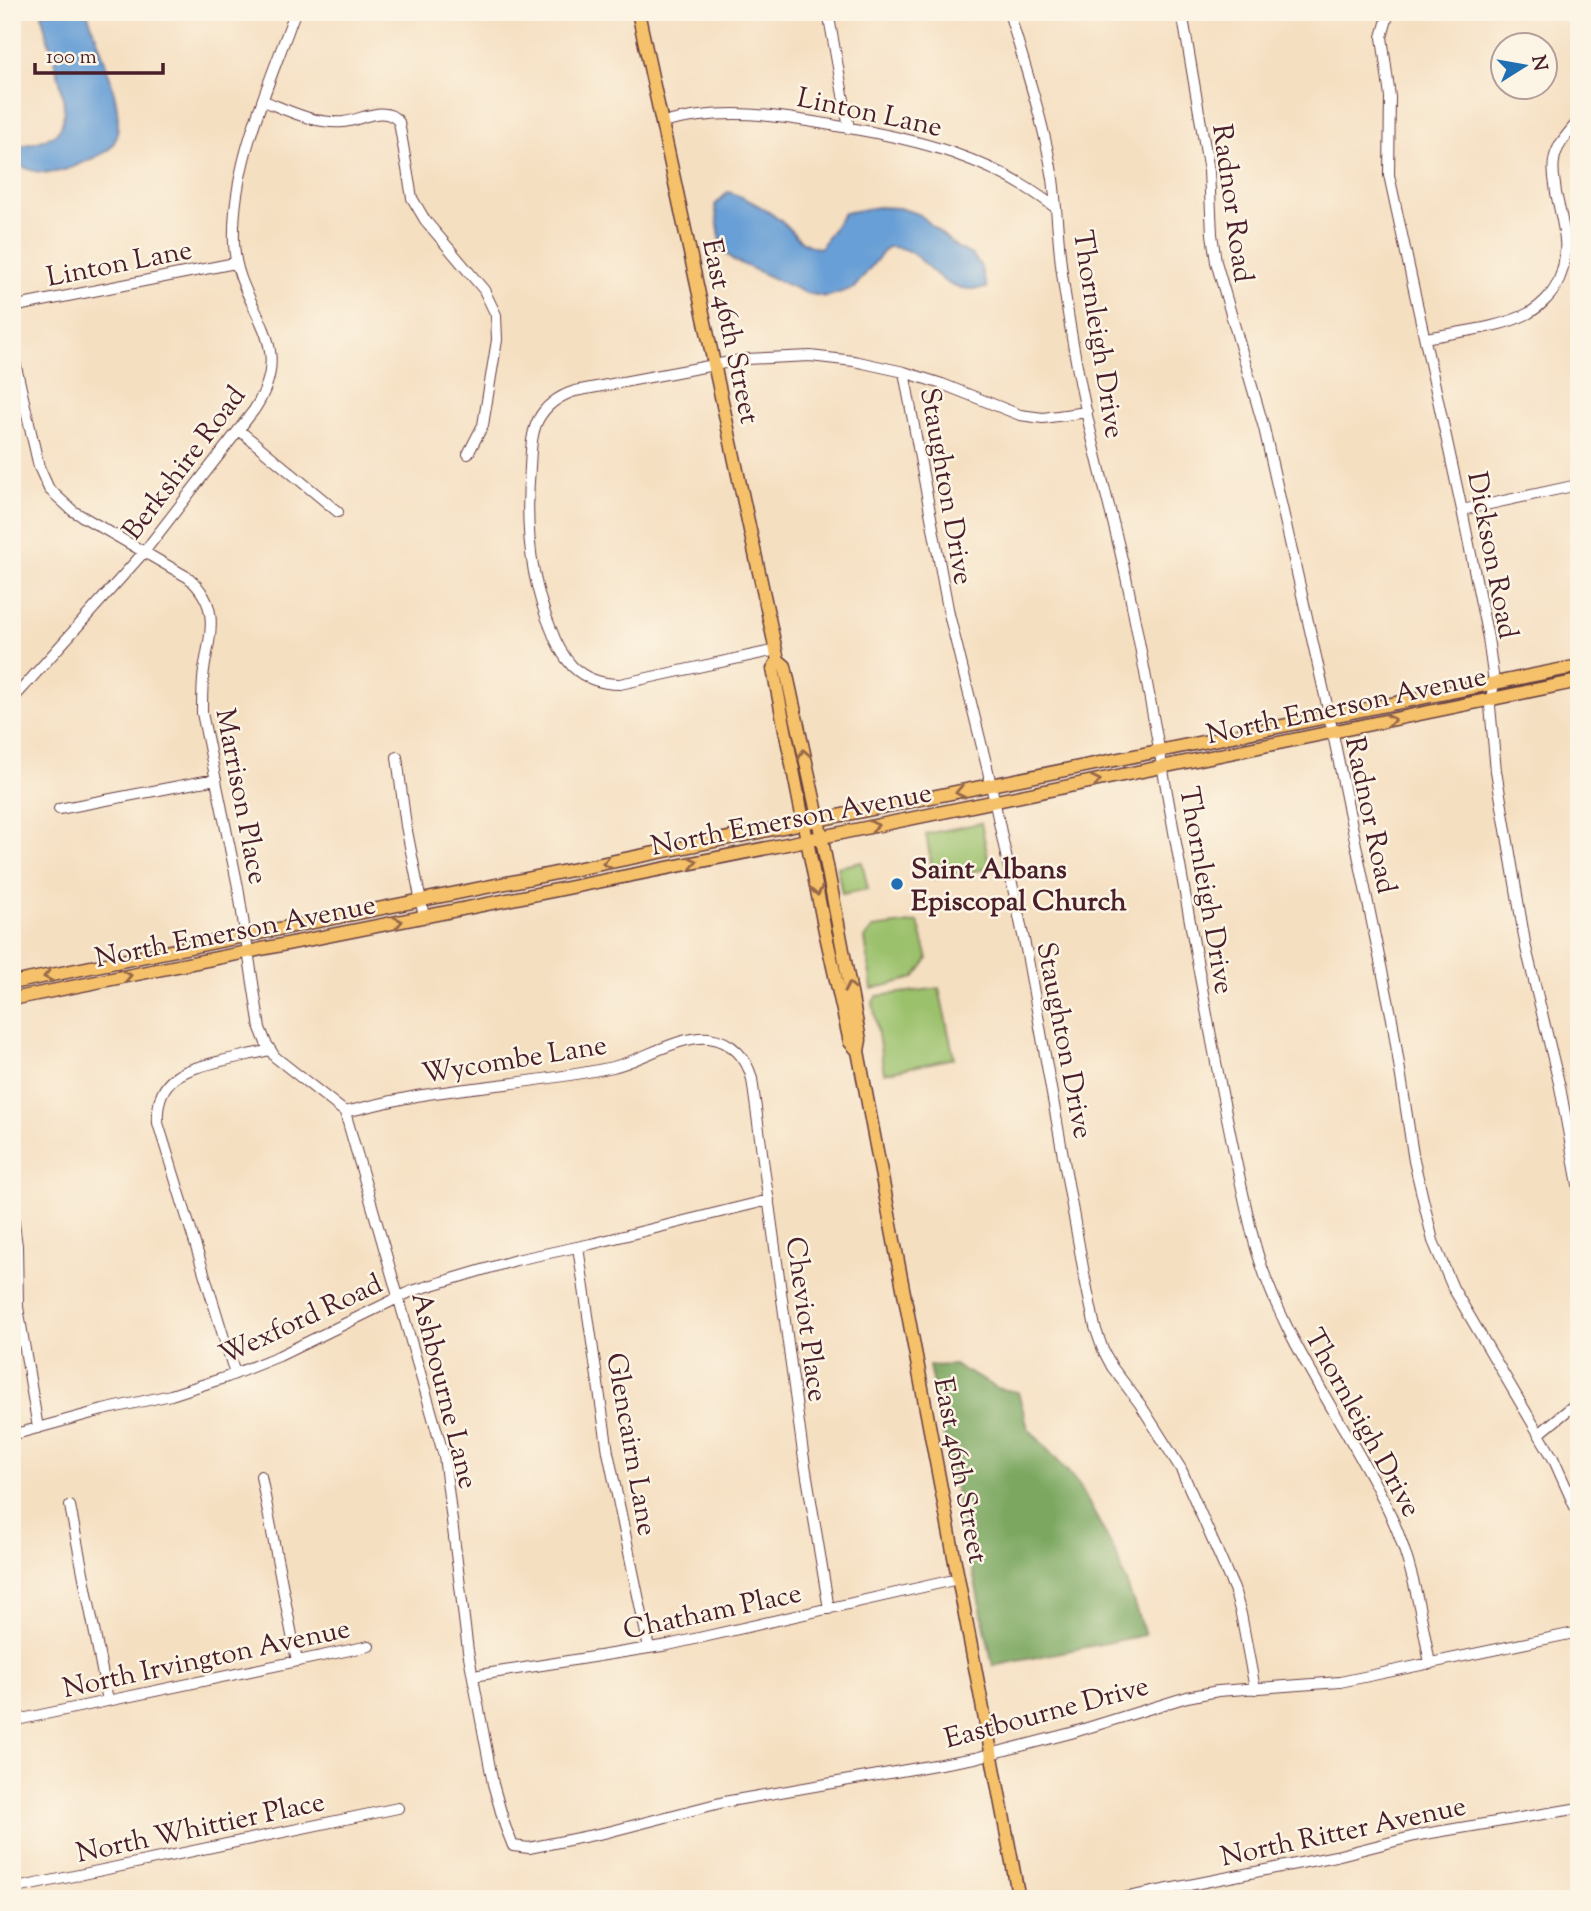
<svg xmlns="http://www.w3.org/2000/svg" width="1591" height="1911" viewBox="0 0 1591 1911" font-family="'Sorts Mill Goudy',serif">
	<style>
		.green { fill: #9bc16c; stroke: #72704c; stroke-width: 2 }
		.forest { fill: #7ca760; stroke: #636346; stroke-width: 2 }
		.water { fill: #689fd6; stroke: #595f80; stroke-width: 2 }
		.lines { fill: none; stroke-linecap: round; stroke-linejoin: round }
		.minor-casing { stroke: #643c42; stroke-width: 12 }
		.major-casing { stroke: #643c42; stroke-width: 15 }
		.minor { stroke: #fff; stroke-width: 10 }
		.major { stroke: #f5c16b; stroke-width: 12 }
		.oneway { stroke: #976848 }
		.poi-dot { fill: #1f6fb2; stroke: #fcf5e5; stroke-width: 2.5 }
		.labels { text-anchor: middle; stroke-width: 5; stroke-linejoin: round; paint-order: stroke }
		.street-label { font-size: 28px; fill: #4a1f2b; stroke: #fcf5e5 }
		.poi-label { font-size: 28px; font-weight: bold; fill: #4a1f2b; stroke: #fcf5e5; text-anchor: start }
	</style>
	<rect width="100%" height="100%" fill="#fcf5e5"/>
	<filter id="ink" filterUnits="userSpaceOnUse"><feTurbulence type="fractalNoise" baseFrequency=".0143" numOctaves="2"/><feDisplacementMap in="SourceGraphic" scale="14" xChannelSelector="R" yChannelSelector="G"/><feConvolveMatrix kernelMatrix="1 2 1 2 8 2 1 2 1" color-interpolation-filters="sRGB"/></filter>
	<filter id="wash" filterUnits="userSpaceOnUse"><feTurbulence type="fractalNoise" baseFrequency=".00686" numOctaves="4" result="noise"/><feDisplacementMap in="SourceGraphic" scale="28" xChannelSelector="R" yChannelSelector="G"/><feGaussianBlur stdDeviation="1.57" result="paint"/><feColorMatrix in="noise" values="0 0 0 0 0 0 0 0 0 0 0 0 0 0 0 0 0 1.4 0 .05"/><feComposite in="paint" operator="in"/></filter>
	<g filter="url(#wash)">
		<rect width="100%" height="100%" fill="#f5dfc1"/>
		<path class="green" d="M 981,823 L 990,868 L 934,879 L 926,834 Z
			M 862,862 L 868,889 L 842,894 L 837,867 Z
			M 918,922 L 928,959 L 914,978 L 872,989 L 865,938 L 873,928 Z
			M 939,988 L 954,1058 L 884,1073 L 873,1002 L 877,996 Z"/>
		<path class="forest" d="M 954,1365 L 997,1388 L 1018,1392 L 1028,1428 L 1078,1483 L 1116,1554 L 1145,1635 L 993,1666 L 929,1366 Z"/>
		<path class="water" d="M 42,12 L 87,12 C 97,42 133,121 111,147 C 103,156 83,162 73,167 C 53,175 34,175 16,163 L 20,146 C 31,144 47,141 56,133 C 80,112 43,40 42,12 Z
			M 728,192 C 748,198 764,208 781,221 C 796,234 799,245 820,248 L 844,213 L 878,207 L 899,208 L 918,214 L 958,248 L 972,255 L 980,265 L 987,288 C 976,289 964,290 953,286 C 927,275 920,245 887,247 L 854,288 L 826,297 L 806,293 L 733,260 L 722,249 L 715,205 Z"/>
	</g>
	<g filter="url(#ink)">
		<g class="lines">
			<g class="minor-casing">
				<path id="minor" d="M 828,12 L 849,128
					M 1009,12 C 1025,67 1044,122 1053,179 C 1057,210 1058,242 1062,273 C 1068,316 1075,359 1084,401 C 1098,471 1120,540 1133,611 C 1174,816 1204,1025 1251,1229 C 1274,1329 1338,1410 1383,1499 C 1410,1551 1420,1607 1430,1664
					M 1182,12 L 1209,171 L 1212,234 L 1216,262 L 1264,428 L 1327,705 L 1392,1019 L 1414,1161 L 1433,1241 L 1453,1288 L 1553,1458 L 1579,1516
					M 1389,12 L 1382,37 L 1390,97 L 1389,175 L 1462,510 L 1488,638 L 1494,682 L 1490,706 L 1496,771 L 1526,948 L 1560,1087 L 1579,1190
					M 264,101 C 289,111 315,124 343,122 C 362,120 385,104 399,122 L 412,198 L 425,220 L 484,290 L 496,315 L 497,340 L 483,425 L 468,454
					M 662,123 C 724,107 775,115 837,126 C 918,139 990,157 1056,208
					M 12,307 L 235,263
					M 1425,338 C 1457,332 1501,328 1529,313 C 1541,306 1553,294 1558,282 C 1572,249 1563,226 1556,193 C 1555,182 1552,172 1554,161 C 1556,145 1569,133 1579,120
					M 12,349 L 39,467 L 49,489 L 73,511 L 189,578 C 221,607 210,633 204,670 C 202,684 202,698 202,713 L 238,887 L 260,1028 L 266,1043 L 275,1057 L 345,1112 L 444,1456 L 468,1651 L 493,1784 L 505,1826 L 513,1846 L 529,1848 L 608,1832 L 724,1802 L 975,1758 L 1071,1733 L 1187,1697 L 1218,1691 L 1340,1682 L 1579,1632
					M 904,372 L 949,614 L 988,771 L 1027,954 L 1085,1279 L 1095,1327 L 1103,1350 L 1112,1367 L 1140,1404 L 1181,1469 L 1234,1589 L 1241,1614 L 1255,1689
					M 239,430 L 338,512
					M 1462,510 L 1573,486 L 1579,479
					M 776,650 L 620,684 C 603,684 585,679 572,666 C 562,655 556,643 551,629 C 529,577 525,523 530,467 C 531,451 531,434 538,420 C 546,405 559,396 575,391 L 746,359 L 810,356 L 854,361 L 904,372 L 942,384 L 1020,415 L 1043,418 L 1087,412
					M 12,700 L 144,552 L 254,410 C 300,340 237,310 234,244 C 231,164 269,86 295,12
					M 397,757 L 406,826 L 424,917
					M 59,809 L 216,779
					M 345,1112 C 371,1106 397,1099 423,1095 C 486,1085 550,1081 613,1067 C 642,1060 680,1035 709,1038 C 732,1041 747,1058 752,1079 L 803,1453 L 829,1609
					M 12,1208 L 17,1246 L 18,1307 L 38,1428
					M 578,1247 L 608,1452 L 649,1648
					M 235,1374 L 158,1123 C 155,1077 184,1070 221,1061 C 237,1057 254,1054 270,1050
					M 1539,1434 L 1579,1401
					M 12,1435 L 103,1410 L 171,1395 L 227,1377 L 279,1356 L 412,1291 L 516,1260 L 591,1244 L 769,1200
					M 261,1476 L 297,1661
					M 70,1506 L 108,1701
					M 473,1676 L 668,1645 L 958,1579
					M 12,1721 L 369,1646
					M 12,1889 L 398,1808
					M 1118,1899 L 1336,1856 L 1419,1835 L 1579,1808"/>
			</g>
			<g class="major-casing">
				<path id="major" d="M 638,12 L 778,660 L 785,666 L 816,808 L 860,1040 L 858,1051 L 1019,1899
					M 778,660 L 773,669 L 825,931 L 850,1042 L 858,1051
					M 12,983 L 1579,666
					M 12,999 L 807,840 L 1579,681"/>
			</g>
			<use href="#minor" class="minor"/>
			<use href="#major" class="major"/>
		</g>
		<defs><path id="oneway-chevron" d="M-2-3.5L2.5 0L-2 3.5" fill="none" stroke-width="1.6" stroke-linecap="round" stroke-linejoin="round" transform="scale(1.75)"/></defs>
		<g class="oneway">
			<use href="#oneway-chevron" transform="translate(1391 720) rotate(-11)"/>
			<use href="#oneway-chevron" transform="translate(804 754) rotate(-102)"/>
			<use href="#oneway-chevron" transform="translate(1096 781) rotate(-12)"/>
			<use href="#oneway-chevron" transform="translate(960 792) rotate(168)"/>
			<use href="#oneway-chevron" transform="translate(874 826) rotate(-12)"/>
			<use href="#oneway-chevron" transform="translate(693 862) rotate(-11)"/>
			<use href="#oneway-chevron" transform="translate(607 863) rotate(169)"/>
			<use href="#oneway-chevron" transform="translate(817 891) rotate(79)"/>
			<use href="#oneway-chevron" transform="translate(398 922) rotate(-11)"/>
			<use href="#oneway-chevron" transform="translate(48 976) rotate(169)"/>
			<use href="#oneway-chevron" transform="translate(127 976) rotate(-11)"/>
			<use href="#oneway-chevron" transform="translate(850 987) rotate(-101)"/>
		</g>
	</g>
	<circle class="poi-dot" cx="897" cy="884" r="7"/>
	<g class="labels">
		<g class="street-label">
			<text transform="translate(870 111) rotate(12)" y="10">Linton Lane</text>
			<text transform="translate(1234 203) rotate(82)" y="10">Radnor Road</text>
			<text transform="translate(119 262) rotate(-11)" y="10">Linton Lane</text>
			<text transform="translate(732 331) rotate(78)" y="10">East 46th Street</text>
			<text transform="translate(1100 334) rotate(81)" y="10">Thornleigh Drive</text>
			<text transform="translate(183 462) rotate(-53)" y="10">Berkshire Road</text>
			<text transform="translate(948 486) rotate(80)" y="10">Staughton Drive</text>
			<text transform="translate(1494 555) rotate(79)" y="10">Dickson Road</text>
			<text transform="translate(1346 704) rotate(-12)" y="10">North Emerson Avenue</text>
			<text transform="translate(243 796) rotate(79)" y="10">Marrison Place</text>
			<text transform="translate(1372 815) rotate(78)" y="10">Radnor Road</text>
			<text transform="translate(791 818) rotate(-11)" y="10">North Emerson Avenue</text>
			<text transform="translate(1208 890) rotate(80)" y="10">Thornleigh Drive</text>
			<text transform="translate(235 930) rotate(-11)" y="10">North Emerson Avenue</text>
			<text transform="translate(1066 1040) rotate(79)" y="10">Staughton Drive</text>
			<text transform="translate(514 1058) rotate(-9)" y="10">Wycombe Lane</text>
			<text transform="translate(300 1318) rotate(-25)" y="10">Wexford Road</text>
			<text transform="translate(808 1319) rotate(82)" y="10">Cheviot Place</text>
			<text transform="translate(446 1390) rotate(76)" y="10">Ashbourne Lane</text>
			<text transform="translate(1364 1422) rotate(61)" y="10">Thornleigh Drive</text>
			<text transform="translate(633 1444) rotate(80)" y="10">Glencairn Lane</text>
			<text transform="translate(962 1470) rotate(79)" y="10">East 46th Street</text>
			<text transform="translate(712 1610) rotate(-12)" y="10">Chatham Place</text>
			<text transform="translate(206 1657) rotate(-12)" y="10">North Irvington Avenue</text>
			<text transform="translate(1046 1711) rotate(-15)" y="10">Eastbourne Drive</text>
			<text transform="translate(200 1826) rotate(-12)" y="10">North Whittier Place</text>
			<text transform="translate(1343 1830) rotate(-12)" y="10">North Ritter Avenue</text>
		</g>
		<g class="poi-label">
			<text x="911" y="878">Saint Albans<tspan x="911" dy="32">Episcopal Church</tspan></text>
		</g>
	</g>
	<rect width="1591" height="1911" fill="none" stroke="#fcf5e5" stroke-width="42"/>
	<g transform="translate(1524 66) rotate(79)"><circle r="33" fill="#fcf5e5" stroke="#b59f9b" stroke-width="2"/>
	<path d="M0-5L12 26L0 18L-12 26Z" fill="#1f6fb2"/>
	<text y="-10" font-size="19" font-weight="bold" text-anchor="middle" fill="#4a1f2b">N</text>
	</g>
	<path d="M35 63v10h128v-10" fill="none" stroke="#4a1f2b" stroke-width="3.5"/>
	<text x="46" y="63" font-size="21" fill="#4a1f2b" stroke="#fcf5e5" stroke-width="5" paint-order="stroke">100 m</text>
</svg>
